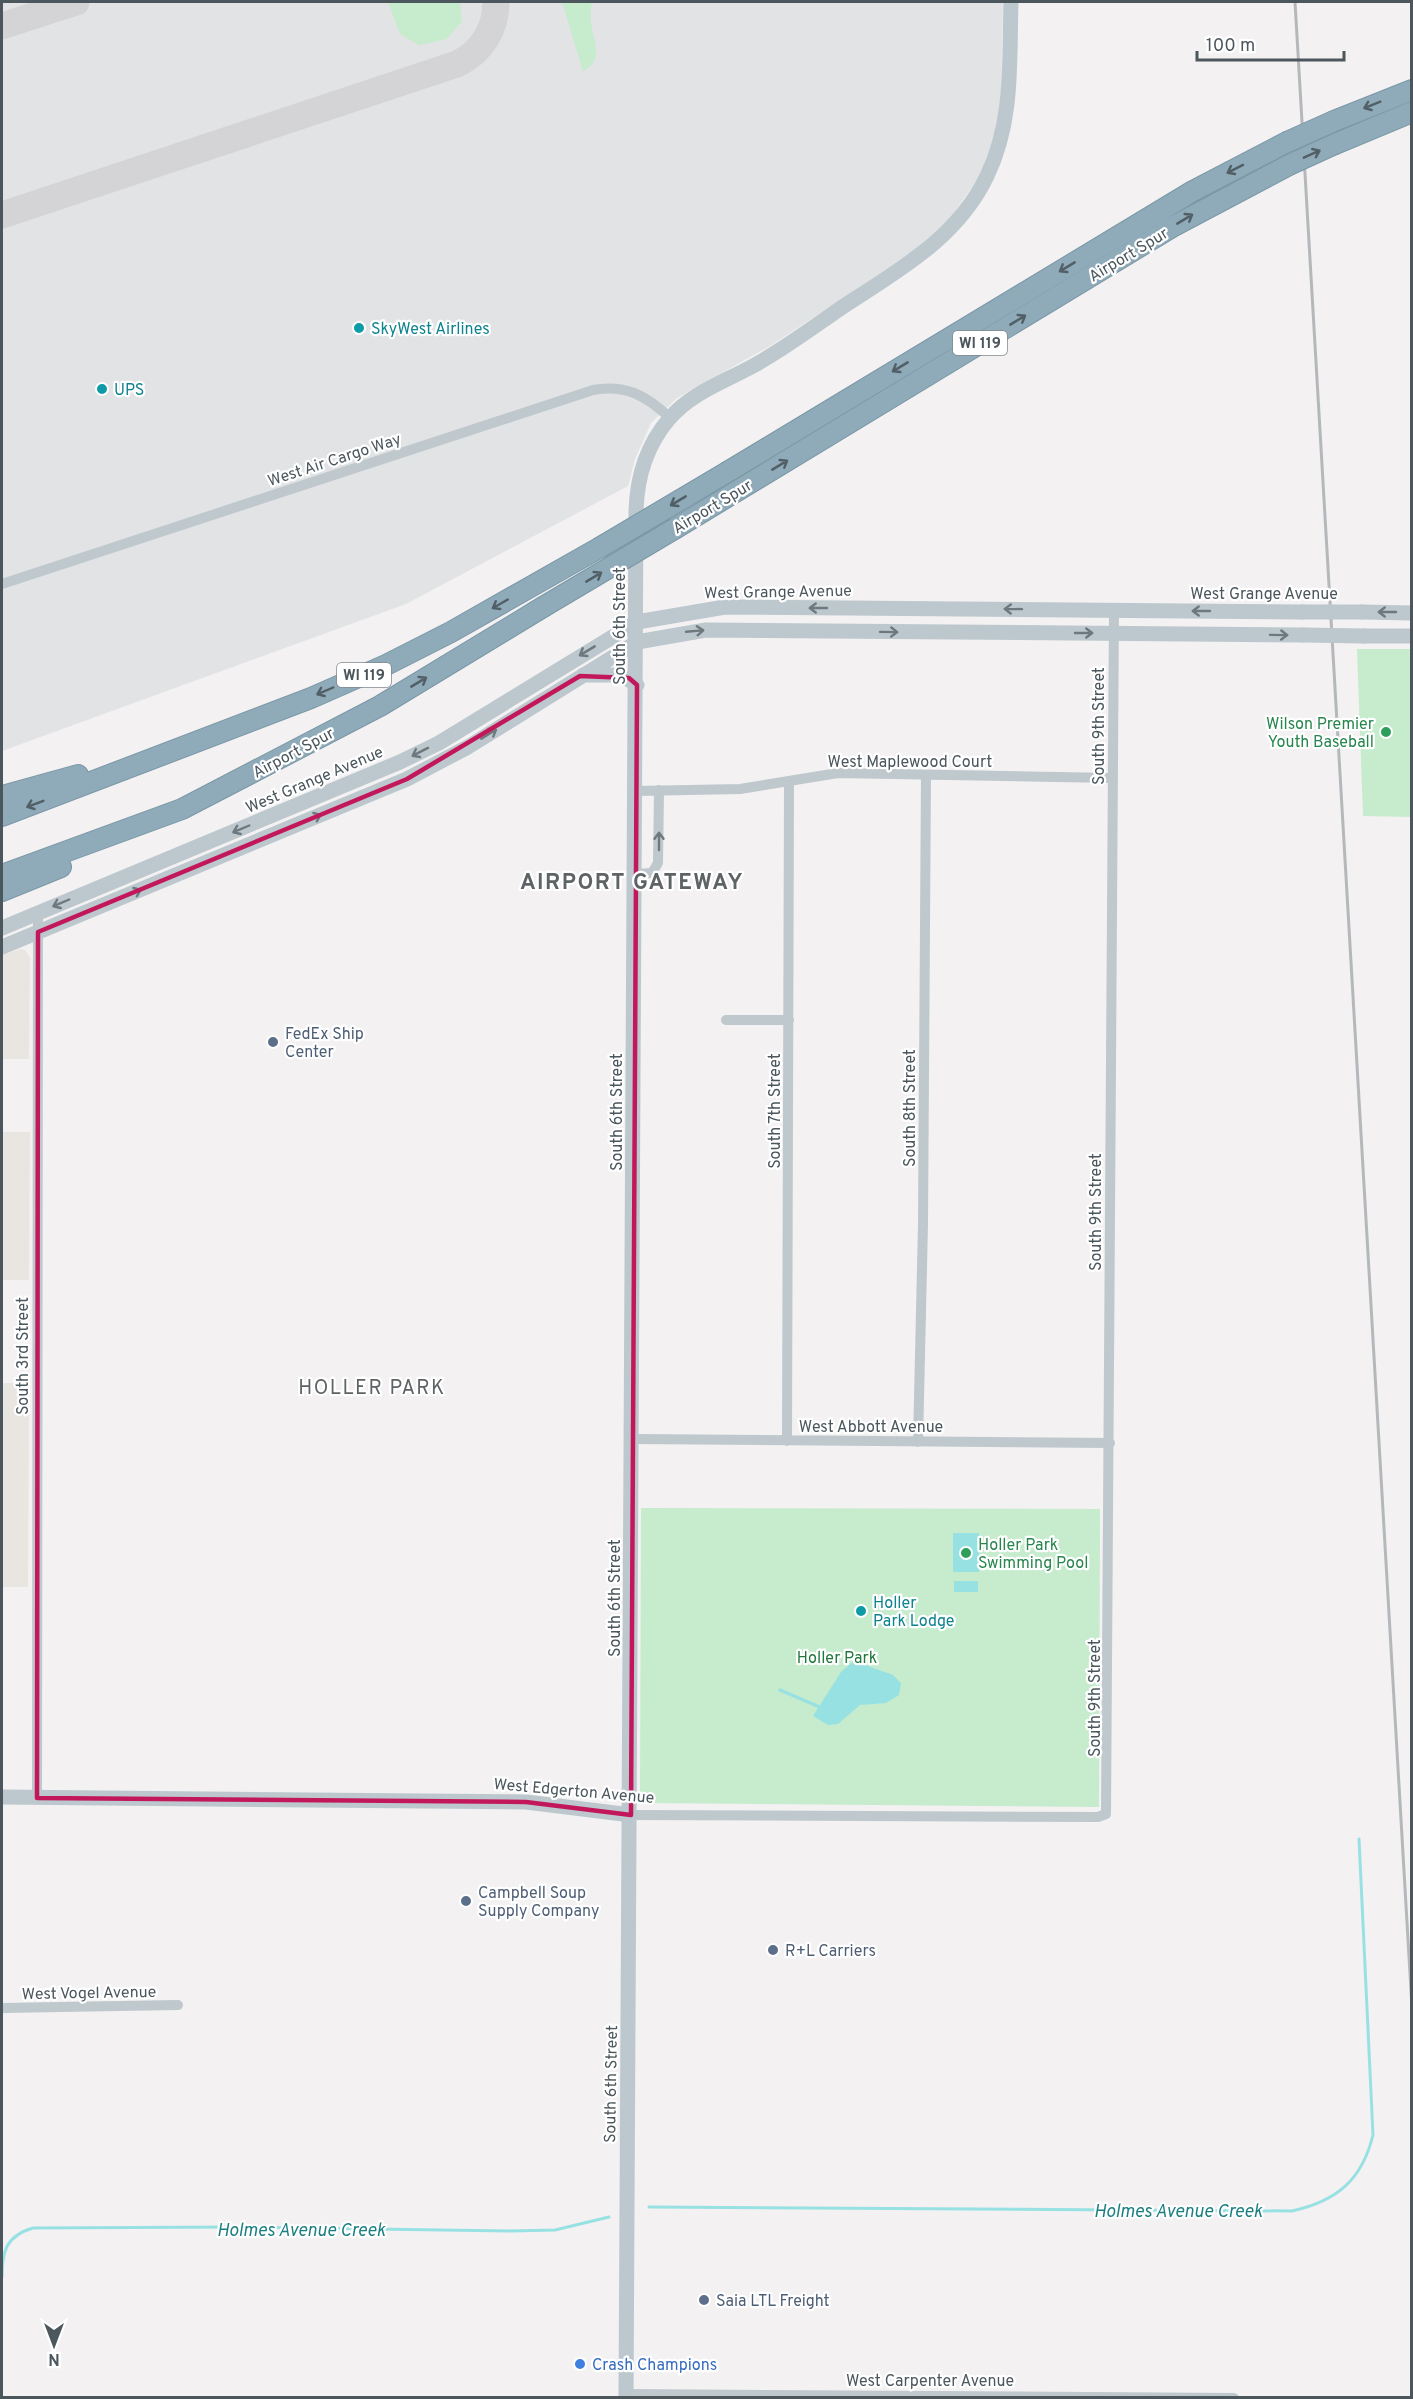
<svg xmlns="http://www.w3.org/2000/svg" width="1413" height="2399" viewBox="0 0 1413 2399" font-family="Overpass,sans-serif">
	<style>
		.commercial { fill: #e9e5e0 }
		.airport { fill: #e1e3e5 }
		.green { fill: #c6ebcd }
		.water { fill: #98e1e3 }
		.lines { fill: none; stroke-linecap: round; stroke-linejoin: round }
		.stream { stroke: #98e1e3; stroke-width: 3 }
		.taxiway { stroke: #d4d4d6; stroke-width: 27 }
		.highway-casing { stroke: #7a97a6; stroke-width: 22 }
		.street { stroke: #bfc8cc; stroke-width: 10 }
		.secondary { stroke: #bcc8cd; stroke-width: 15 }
		.highway { stroke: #8fabba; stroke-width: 20 }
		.rail { stroke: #b4b8bb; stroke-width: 3 }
		.highway-bridge-casing { stroke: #7a97a6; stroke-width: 22; stroke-linecap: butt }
		.secondary-bridge { stroke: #bcc8cd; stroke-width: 15 }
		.highway-bridge { stroke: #8fabba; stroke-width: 20 }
		.oneway { stroke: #525f66 }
		.oneway2 { stroke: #6d797f }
		.oneway3 { stroke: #6e797e }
		.marked { fill: none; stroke: #c2185b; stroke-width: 4.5; stroke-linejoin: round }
		.culture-dot { fill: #0f9aa8; stroke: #fff; stroke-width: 2 }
		.leisure-dot { fill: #2e9e5b; stroke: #fff; stroke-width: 2 }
		.service-dot { fill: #5c6f8a; stroke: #fff; stroke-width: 2 }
		.shop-dot { fill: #3f7fe0; stroke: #fff; stroke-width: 2 }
		.labels { text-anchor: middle; stroke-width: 4.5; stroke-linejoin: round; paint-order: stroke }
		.shield { fill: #fff; stroke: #81898e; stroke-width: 1.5 }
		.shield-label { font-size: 15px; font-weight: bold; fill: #4b575d }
		.street-label { font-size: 16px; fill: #4b575d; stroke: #fff }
		.culture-label { font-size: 16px; fill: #0d838f; stroke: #fff; text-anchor: start }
		.leisure-label { font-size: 16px; fill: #27864d; stroke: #fff; text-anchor: end }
		.service-label { font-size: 16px; fill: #4e5e75; stroke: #fff; text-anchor: start }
		.park-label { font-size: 16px; fill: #23773e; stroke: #fff }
		.shop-label { font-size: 16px; fill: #366cbe; stroke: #fff; text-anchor: start }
		.water-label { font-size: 18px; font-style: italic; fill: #1b7f82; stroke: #fff }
		.quarter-label { font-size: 20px; letter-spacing: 1.5px; fill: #5e6365; stroke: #fff }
		.district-label { font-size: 22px; font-weight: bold; letter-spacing: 1.5px; fill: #5e6365; stroke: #fff }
	</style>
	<rect width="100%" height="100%" fill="#f3f1f2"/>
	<path class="commercial" d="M 20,949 L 25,950 L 30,958 L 29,1059 L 2,1059 L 2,955 Z
		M 2,1132 L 30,1132 L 29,1280 L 2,1280 Z
		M 2,1383 L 29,1383 L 28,1587 L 2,1587 Z"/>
	<path class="airport" d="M 2,2 L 1003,2 L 1001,100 L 993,140 L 979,177 L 949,220 L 909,255 L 770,346 L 677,398 L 651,423 L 635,459 L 628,486 L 406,604 L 2,751 Z"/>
	<path class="green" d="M 388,2 L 460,2 L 462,21 L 447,39 L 419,45 L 400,34 Z
		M 540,2 L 592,2 C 591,8 590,15 591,22 C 593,40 605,61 583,71 L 562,2 Z
		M 1357,649 L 1411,649 L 1411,817 L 1363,816 Z
		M 641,1508 L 1100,1509 L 1099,1807 L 640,1803 Z"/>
	<path class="water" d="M 953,1533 L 979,1533 L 979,1572 L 953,1572 Z
		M 954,1581 L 978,1581 L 978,1592 L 954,1592 Z
		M 854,1661 L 893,1675 L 901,1683 L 899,1695 L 886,1703 L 860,1705 L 838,1724 L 828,1725 L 813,1716 L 841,1672 Z"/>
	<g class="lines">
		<path class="stream" d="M 780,1690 L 822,1708
			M 649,2207 L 1292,2211 C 1337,2201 1362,2180 1373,2135 L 1359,1839
			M 2,2277 C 2,2251 6,2236 33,2228 L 235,2227 L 511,2231 L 555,2230 L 609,2217"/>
		<path class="taxiway" d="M 2,26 L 76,2
			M 2,215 L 457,64 C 482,52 496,29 496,2"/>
		<g class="highway-casing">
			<path id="highway" d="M 1334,121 L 1412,90
				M 1335,144 L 1412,112
				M 729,471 L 1193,191 L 1287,142
				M 676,528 L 1172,227 L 1289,165
				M 2,796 L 78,775
				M 2,816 L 311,698 L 386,665 L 451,632 L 599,548
				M 2,875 L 182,809 L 380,706 L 543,607
				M 2,891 L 61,867"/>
		</g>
		<path class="street" d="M 2,584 L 593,390 C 626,384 647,396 670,418
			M 636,791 L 740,789 L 838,773 L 1113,778
			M 636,874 L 652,873 L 658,863 L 659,790
			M 726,1020 L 789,1020
			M 633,1439 L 1110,1443
			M 787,1441 L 789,781
			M 918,1442 L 923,1224 L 926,775
			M 37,1798 L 38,913
			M 631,1815 L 1098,1817 L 1106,1814 L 1114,610
			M 2,2008 L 178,2005
			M 626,2394 L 1234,2398"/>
		<path class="secondary" d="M 1362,612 L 1412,613
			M 1364,636 L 1412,636
			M 583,675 L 621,675 L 637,685
			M 2,928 L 400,762 L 439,743 L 637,622 L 725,607 L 1302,612
			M 2,947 L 407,779 L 468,747 L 637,642 L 706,630 L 1303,635
			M 2,1797 L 526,1802 L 631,1815
			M 626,2398 L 636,511 C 637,476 646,446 669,419 C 691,393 724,382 753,366 C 784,349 812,328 841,308 C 897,271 957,239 987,176 C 1014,120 1009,61 1011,2"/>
		<use href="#highway" class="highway"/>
		<path class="rail" d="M 1295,2 L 1412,2008"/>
		<g class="highway-bridge-casing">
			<path id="highway-bridge" d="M 1287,142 L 1334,121
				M 1289,165 L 1335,144
				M 599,548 L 729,471
				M 543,607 L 676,528"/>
		</g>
		<path class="secondary-bridge" d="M 1302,612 L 1362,612
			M 1303,635 L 1364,636"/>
		<use href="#highway-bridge" class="highway-bridge"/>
	</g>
	<defs><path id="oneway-shaft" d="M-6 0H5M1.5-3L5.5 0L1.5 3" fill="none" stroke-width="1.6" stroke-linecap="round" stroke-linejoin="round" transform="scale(1.5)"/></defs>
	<g class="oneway">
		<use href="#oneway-shaft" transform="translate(1372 105) rotate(158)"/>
		<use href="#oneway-shaft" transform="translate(1312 154) rotate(-24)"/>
		<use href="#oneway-shaft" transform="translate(1235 169) rotate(153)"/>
		<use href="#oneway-shaft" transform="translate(1185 219) rotate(-31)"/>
		<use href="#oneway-shaft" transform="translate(1067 267) rotate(149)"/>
		<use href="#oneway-shaft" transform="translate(1018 320) rotate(-31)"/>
		<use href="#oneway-shaft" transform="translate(900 367) rotate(149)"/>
		<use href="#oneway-shaft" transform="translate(780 465) rotate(-31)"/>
		<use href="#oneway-shaft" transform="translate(678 501) rotate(149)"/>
		<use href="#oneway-shaft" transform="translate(594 577) rotate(-31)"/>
		<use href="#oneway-shaft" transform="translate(500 604) rotate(150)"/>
		<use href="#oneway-shaft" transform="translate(419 682) rotate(-31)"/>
		<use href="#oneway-shaft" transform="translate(325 691) rotate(157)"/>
		<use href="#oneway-shaft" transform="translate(35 804) rotate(159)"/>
	</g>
	<g class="oneway2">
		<use href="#oneway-shaft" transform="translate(818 608) rotate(-180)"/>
		<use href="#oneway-shaft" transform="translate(1013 609) rotate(-179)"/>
		<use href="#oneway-shaft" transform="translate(1201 611) rotate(-180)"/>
		<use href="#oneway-shaft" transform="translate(1387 612) rotate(-180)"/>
		<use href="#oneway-shaft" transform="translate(695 631) rotate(-5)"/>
		<use href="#oneway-shaft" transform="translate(889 632) rotate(1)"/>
		<use href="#oneway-shaft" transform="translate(1084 633)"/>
		<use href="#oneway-shaft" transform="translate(1279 635) rotate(1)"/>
		<use href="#oneway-shaft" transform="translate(587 651) rotate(149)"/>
		<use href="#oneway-shaft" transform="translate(489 734) rotate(-32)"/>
		<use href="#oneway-shaft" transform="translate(420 752) rotate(153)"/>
		<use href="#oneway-shaft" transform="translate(313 818) rotate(-22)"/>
		<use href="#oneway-shaft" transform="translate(241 829) rotate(157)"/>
		<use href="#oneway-shaft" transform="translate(133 893) rotate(-23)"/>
		<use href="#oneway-shaft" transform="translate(61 903) rotate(157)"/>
	</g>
	<use class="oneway3" href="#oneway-shaft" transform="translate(659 841) rotate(-90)"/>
	<path class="marked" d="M 580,676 L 629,678 L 637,685 L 631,1815 L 526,1802 L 37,1798 L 38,932 L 407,779 Z"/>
	<g class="culture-dot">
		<circle cx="359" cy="328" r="6"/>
		<circle cx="102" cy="389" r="6"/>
		<circle cx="861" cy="1611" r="6"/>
	</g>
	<g class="leisure-dot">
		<circle cx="1386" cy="732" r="6"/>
		<circle cx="966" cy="1553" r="6"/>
	</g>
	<g class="service-dot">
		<circle cx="273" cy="1042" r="6"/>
		<circle cx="466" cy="1901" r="6"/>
		<circle cx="773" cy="1950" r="6"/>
		<circle cx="704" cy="2300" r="6"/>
	</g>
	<circle class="shop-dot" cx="580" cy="2364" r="6"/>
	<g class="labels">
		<g class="shield">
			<rect x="953" y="331" width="54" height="24" rx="4.5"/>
			<rect x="337" y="663" width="54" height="24" rx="4.5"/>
		</g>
		<g class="shield-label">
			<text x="980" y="348">WI 119</text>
			<text x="364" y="680">WI 119</text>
		</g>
		<g class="street-label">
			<text transform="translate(1128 254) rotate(-31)" y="6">Airport Spur</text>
			<text transform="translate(334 459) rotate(-18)" y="6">West Air Cargo Way</text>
			<text transform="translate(712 506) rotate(-31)" y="6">Airport Spur</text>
			<text transform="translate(778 591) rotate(-1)" y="6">West Grange Avenue</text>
			<text x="1264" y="599">West Grange Avenue</text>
			<text transform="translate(619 626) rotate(-90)" y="6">South 6th Street</text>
			<text transform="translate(1098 726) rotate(-90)" y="6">South 9th Street</text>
			<text transform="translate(293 752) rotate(-28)" y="6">Airport Spur</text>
			<text x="910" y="767">West Maplewood Court</text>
			<text transform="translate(314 779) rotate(-23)" y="6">West Grange Avenue</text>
			<text transform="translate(909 1108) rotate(-90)" y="6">South 8th Street</text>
			<text transform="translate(774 1111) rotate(-90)" y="6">South 7th Street</text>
			<text transform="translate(616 1112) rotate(-90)" y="6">South 6th Street</text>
			<text transform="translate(1095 1212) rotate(-90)" y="6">South 9th Street</text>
			<text transform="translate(22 1356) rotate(-90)" y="6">South 3rd Street</text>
			<text x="871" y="1432">West Abbott Avenue</text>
			<text transform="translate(614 1598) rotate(-90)" y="6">South 6th Street</text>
			<text transform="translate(1094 1698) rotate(-90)" y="6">South 9th Street</text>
			<text transform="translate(574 1790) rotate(5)" y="6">West Edgerton Avenue</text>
			<text transform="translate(89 1992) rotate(-1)" y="6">West Vogel Avenue</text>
			<text transform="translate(610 2084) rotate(-89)" y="6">South 6th Street</text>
			<text x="930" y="2386">West Carpenter Avenue</text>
		</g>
		<g class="culture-label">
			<text x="371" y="334">SkyWest Airlines</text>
			<text x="114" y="395">UPS</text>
			<text x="873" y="1608">Holler<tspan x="873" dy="18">Park Lodge</tspan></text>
		</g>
		<g class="leisure-label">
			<text x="1374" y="729">Wilson Premier<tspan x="1374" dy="18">Youth Baseball</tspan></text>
			<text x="978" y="1550" text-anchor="start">Holler Park<tspan x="978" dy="18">Swimming Pool</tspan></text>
		</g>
		<g class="service-label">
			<text x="285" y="1039">FedEx Ship<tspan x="285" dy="18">Center</tspan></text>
			<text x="478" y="1898">Campbell Soup<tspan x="478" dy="18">Supply Company</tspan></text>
			<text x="785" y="1956">R+L Carriers</text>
			<text x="716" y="2306">Saia LTL Freight</text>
		</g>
		<g class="park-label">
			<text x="837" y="1663">Holler Park</text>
		</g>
		<g class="shop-label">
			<text x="592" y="2370">Crash Champions</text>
		</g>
		<g class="water-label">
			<text x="1178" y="2217">Holmes Avenue Creek</text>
			<text x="301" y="2236">Holmes Avenue Creek</text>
		</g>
		<g class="quarter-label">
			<text x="372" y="1394">HOLLER PARK</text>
		</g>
		<g class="district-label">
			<text x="632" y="889">AIRPORT GATEWAY</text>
		</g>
	</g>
	<rect width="1413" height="2399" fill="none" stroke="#4b575d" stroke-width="6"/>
	<g transform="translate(54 2345) rotate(180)" stroke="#ffffff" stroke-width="4.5" paint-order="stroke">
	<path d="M0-4.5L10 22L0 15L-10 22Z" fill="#4b575d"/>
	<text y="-9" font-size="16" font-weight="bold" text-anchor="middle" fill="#4b575d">N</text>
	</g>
	<path d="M1197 51v9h147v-9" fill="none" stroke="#4b575d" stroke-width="3"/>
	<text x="1206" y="51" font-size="18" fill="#4b575d" stroke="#ffffff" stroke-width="4.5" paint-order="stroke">100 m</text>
</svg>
